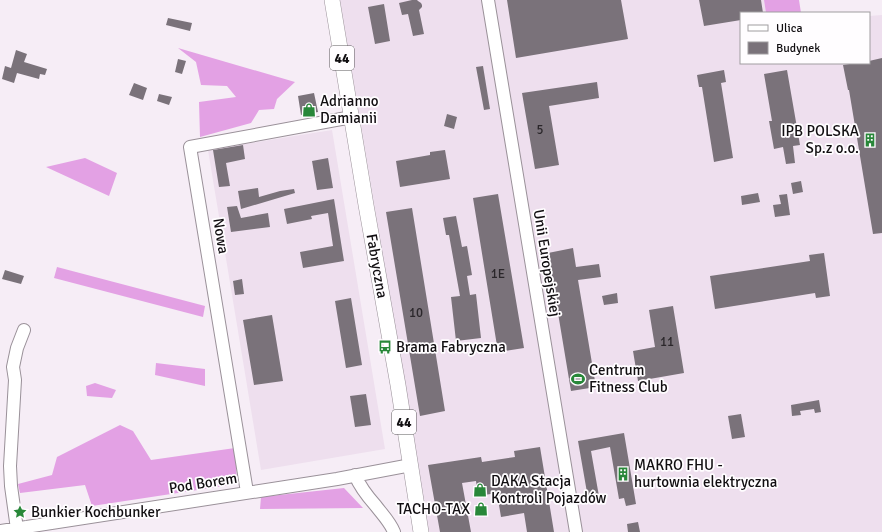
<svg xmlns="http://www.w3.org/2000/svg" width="882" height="532" viewBox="0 0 882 532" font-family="Signika,sans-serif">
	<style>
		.built { fill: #eedfee }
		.forest { fill: #e3a1e4 }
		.building { fill: #7a727a }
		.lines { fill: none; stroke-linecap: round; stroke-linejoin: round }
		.minor-casing { stroke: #9a9199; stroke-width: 14 }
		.major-casing { stroke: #9a9199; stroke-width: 16 }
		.minor { stroke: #fff; stroke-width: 12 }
		.major { stroke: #fff; stroke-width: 15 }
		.labels { text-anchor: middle; stroke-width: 3.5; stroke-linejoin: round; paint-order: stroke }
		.number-label { font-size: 13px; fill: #2b272b }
		.shield { fill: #fffdff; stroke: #585658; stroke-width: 1 }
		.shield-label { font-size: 14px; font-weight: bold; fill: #110e11 }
		.poi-label { font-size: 15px; fill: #110e11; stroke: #fffdff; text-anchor: start }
		.street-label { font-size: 15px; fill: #110e11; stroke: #fffdff }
	</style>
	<rect width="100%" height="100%" fill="#f6edf6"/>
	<path class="built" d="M 340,0 L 764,0 L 766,13 L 741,13 L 741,63 L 869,63 L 869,16 L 882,15 L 882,532 L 429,532 Z
		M 332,130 L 385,449 L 261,470 L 208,150 Z"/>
	<path class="forest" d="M 764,0 L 799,0 L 801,13 L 766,13 Z
		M 178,48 L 295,82 L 277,99 L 274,109 L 259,110 L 251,123 L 200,137 L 199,102 L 236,97 L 227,86 L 201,85 L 196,62 Z
		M 85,158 L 117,173 L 109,196 L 46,167 Z
		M 57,267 L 205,306 L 203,317 L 54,278 Z
		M 156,363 L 205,369 L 205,386 L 155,375 Z
		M 95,383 L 116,390 L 112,398 L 87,396 L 86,386 Z
		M 120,425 L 133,431 L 151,460 L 235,448 L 237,484 L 92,506 L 85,485 L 20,493 L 18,484 L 52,475 L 57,457 Z
		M 344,488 L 363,508 L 260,509 L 261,497 Z"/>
	<path class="building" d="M 412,0 L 417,0 L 418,1 L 421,3 L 422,5 L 422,7 L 419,10 L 424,34 L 413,36 L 408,14 L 402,15 L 399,3 Z
		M 507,0 L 621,0 L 628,39 L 516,58 Z
		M 699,0 L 761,0 L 763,13 L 741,13 L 741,20 L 704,26 Z
		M 384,4 L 390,41 L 375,44 L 368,7 Z
		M 168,18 L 192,23 L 190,31 L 166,25 Z
		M 16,50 L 27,54 L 24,62 L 47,69 L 45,75 L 40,74 L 39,79 L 17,73 L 14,83 L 2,79 L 5,66 L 11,68 Z
		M 882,58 L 882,233 L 873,234 L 849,90 L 848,90 L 843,65 L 856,63 L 869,63 L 869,61 Z
		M 178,59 L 186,61 L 182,74 L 175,72 Z
		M 483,66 L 490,109 L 484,110 L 476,67 Z
		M 724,70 L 726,82 L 721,83 L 733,158 L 714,162 L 702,87 L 699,87 L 697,75 Z
		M 787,70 L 800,145 L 793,146 L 795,163 L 786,164 L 783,147 L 774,149 L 769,121 L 772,121 L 764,74 Z
		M 597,82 L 599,98 L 549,106 L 559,165 L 535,169 L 522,93 Z
		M 134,83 L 147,88 L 143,100 L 129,95 Z
		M 314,93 L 318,112 L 301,115 L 298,96 Z
		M 159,94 L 172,97 L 169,105 L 157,101 Z
		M 447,114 L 457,117 L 454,129 L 444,126 Z
		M 243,145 L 245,159 L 226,163 L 230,186 L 219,187 L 213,150 Z
		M 445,150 L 450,179 L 400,187 L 396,161 L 430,155 L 430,152 Z
		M 328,158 L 333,188 L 317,190 L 312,161 Z
		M 801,181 L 803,192 L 793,194 L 791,183 Z
		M 258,188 L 259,197 L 280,191 L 294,189 L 295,193 L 241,209 L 238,191 Z
		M 758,193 L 760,202 L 742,205 L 741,196 Z
		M 498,194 L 524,348 L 498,352 L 473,198 Z
		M 787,194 L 790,215 L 775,217 L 773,205 L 781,204 L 779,195 Z
		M 334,199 L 344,261 L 303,268 L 300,252 L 333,246 L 328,213 L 311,216 L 312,219 L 287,224 L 284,209 Z
		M 237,206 L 241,218 L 268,213 L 270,227 L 231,232 L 227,207 Z
		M 412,208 L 445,411 L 420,416 L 386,212 Z
		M 456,216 L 462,247 L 467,246 L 472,275 L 467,276 L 470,295 L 476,294 L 481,338 L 456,341 L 451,297 L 460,296 L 449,235 L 446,235 L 443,218 Z
		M 573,248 L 576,267 L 599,264 L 601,277 L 578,280 L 596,387 L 571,391 L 548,253 Z
		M 824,253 L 830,296 L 816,298 L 815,293 L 715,309 L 710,276 L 810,261 L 809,255 Z
		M 5,270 L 24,276 L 21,284 L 2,279 Z
		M 242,279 L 244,294 L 235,295 L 233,281 Z
		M 617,293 L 618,303 L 604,305 L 602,296 Z
		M 351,298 L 362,365 L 346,368 L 335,301 Z
		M 673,306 L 684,373 L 638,381 L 633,351 L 655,347 L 649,310 Z
		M 272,315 L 283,381 L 254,385 L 243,320 Z
		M 366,394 L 371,425 L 355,427 L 350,396 Z
		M 819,400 L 821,412 L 815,413 L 814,409 L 800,411 L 801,415 L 792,416 L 791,405 Z
		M 741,414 L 745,437 L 732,439 L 728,416 Z
		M 624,433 L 636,504 L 626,506 L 624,498 L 619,499 L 610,447 L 591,451 L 600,502 L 589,504 L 578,441 Z
		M 540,447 L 554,532 L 527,532 L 524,513 L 501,517 L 497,493 L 478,496 L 476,481 L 462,483 L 471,532 L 440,532 L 428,465 L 481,457 L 482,462 L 515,457 L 514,451 Z
		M 638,522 L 640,532 L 628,532 L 627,524 Z"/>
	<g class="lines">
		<g class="minor-casing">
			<path id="minor" d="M 488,0 L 576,532
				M 355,475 C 360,487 368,497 376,506 C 382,514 390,522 394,532
				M 247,492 L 190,147 L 352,117
				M 17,529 L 11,486 L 10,466 L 15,380 L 13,367 L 17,348 L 24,330
				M 0,531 L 337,479 L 411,465"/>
		</g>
		<g class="major-casing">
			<path id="major" d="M 332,0 L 366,205 L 398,385 L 421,532"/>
		</g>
		<use href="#minor" class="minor"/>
		<use href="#major" class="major"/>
	</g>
	<defs>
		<g id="shop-bare" transform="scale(1.08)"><path d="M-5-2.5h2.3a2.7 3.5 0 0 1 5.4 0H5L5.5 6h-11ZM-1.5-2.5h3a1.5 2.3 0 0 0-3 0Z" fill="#288739" stroke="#fffdff" stroke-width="2.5" paint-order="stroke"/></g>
		<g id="building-bare" transform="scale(1.08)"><path d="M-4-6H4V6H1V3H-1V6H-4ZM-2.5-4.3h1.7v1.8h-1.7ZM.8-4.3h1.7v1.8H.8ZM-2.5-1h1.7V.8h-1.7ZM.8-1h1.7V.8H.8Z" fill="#288739" stroke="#fffdff" stroke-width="2.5" paint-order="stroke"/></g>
		<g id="bus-bare" transform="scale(1.08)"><path d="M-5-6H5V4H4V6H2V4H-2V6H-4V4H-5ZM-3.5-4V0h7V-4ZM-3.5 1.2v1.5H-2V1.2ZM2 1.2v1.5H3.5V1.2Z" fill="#288739" stroke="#fffdff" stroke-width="2.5" paint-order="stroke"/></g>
		<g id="stadium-bare" transform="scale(1.08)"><path d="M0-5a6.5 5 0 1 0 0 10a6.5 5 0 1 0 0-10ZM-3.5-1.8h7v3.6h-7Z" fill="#288739" stroke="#fffdff" stroke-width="2.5" paint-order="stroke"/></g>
		<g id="sight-bare" transform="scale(1.08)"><path d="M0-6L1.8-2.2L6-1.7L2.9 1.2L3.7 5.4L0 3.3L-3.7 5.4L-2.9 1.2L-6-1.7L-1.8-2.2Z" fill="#288739" stroke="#fffdff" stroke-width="2.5" paint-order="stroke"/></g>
	</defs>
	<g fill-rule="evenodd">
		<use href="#shop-bare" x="309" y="110"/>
		<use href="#building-bare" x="870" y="140"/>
		<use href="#bus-bare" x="385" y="347"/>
		<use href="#stadium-bare" x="578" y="379"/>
		<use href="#building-bare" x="623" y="474"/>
		<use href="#shop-bare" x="480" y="490"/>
		<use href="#shop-bare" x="481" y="509"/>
		<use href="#sight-bare" x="20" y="512"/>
	</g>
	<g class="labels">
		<g class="number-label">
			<text x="540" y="134">5</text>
			<text x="498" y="278">1E</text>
			<text x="416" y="317">10</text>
			<text x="667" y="346">11</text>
		</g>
		<g class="shield">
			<rect x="330" y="46" width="24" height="24" rx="3"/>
			<rect x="392" y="410" width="24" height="24" rx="3"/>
		</g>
		<g class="shield-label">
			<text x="342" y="63">44</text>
			<text x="404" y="427">44</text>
		</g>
		<g class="poi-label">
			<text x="320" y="106">Adrianno<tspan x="320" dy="17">Damianii</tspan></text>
			<text x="859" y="136" text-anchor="end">IPB POLSKA<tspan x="859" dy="17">Sp.z o.o.</tspan></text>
			<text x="396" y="352">Brama Fabryczna</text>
			<text x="589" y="375">Centrum<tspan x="589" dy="17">Fitness Club</tspan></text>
			<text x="634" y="470">MAKRO FHU -<tspan x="634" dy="17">hurtownia elektryczna</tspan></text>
			<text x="491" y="486">DAKA Stacja<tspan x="491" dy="17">Kontroli Pojazdów</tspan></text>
			<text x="470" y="514" text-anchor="end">TACHO-TAX</text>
			<text x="31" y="517">Bunkier Kochbunker</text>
		</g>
		<g class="street-label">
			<text transform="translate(221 236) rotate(81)" y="5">Nowa</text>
			<text transform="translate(547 263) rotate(81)" y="5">Unii Europejskiej</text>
			<text transform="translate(377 266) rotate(80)" y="5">Fabryczna</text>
			<text transform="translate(203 483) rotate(-9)" y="5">Pod Borem</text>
		</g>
	</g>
	<rect x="740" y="12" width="130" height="52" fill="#fffdff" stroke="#a09da0"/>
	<rect x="748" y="25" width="20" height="6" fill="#ffffff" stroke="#a09da0"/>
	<text x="776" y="32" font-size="12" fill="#110e11">Ulica</text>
	<rect x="748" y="42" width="20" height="12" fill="#7a727a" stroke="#a09da0"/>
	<text x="776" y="52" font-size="12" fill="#110e11">Budynek</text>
</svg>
